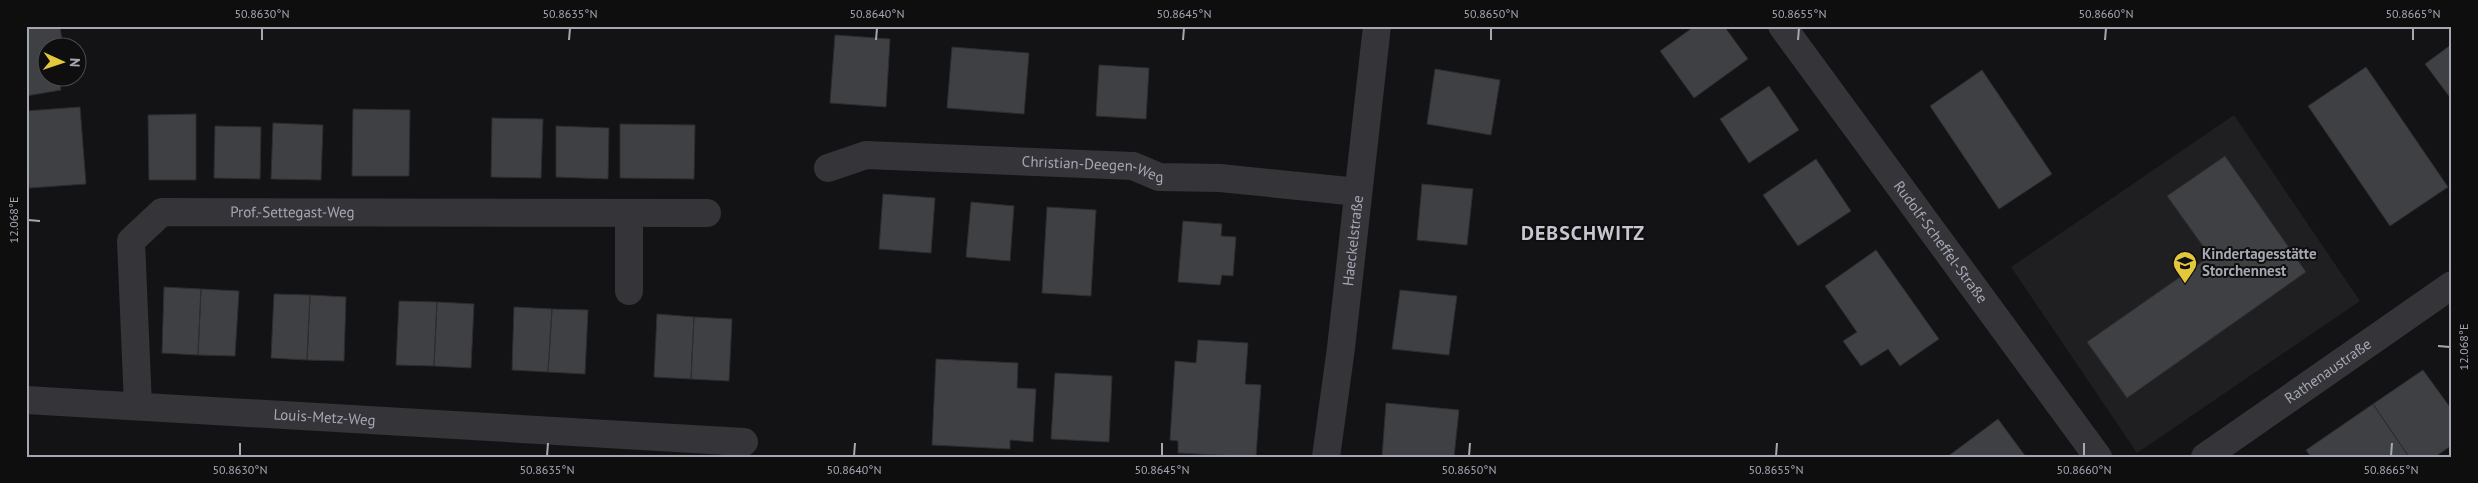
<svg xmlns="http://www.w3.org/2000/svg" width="2478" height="483" viewBox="0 0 2478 483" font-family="'PT Sans',sans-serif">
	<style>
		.built { fill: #1f1f21 }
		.building { fill: #3f4044; stroke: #2d2d30 }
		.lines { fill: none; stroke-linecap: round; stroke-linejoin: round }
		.street { stroke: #343439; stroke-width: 28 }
		.ticks { fill: none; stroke: #a5a7b3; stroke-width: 2 }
		.labels { text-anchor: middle; stroke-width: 4; stroke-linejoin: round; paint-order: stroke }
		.street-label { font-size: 15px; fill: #a5a7b3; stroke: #0e0e0f }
		.poi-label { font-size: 15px; font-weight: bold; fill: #a5a7b3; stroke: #0e0e0f; text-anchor: start }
		.district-label { font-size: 20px; font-weight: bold; letter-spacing: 1px; fill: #c6c7d0; stroke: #0e0e0f }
		.neatline { fill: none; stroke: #a5a7b3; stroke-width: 2 }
		.ticks-label { font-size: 12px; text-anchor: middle; fill: #a5a7b3 }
	</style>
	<rect width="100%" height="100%" fill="#131214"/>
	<path class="built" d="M 2234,115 L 2360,301 L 2137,453 L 2011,267 Z"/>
	<path class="building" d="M 26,26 L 60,26 L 63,48 L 48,48 L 48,78 L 59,78 L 61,90 L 26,96 Z
		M 1695,26 L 1724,26 L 1748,59 L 1694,98 L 1660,51 Z
		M 835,35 L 890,39 L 886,107 L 830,103 Z
		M 2452,44 L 2452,100 L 2425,64 Z
		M 952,47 L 1029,53 L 1024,114 L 947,108 Z
		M 1099,65 L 1149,68 L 1146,119 L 1096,116 Z
		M 2366,67 L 2448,187 L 2390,226 L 2308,106 Z
		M 1435,69 L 1500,80 L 1491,135 L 1427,124 Z
		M 1982,70 L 2052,174 L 1999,209 L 1930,106 Z
		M 1769,86 L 1799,130 L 1749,163 L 1720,119 Z
		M 80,107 L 86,184 L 29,188 L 26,111 Z
		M 353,109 L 410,110 L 409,176 L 352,176 Z
		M 196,114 L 196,180 L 149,180 L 148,115 Z
		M 492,118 L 543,119 L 541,178 L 491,177 Z
		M 273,123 L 323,125 L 321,180 L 271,179 Z
		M 620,124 L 695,125 L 694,179 L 620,178 Z
		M 215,126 L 261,127 L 260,179 L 214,178 Z
		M 556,126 L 609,128 L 608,179 L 556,177 Z
		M 2225,156 L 2306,272 L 2127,398 L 2087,342 L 2210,256 L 2167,196 Z
		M 1816,159 L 1851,211 L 1798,246 L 1763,195 Z
		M 1422,184 L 1473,189 L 1467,245 L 1417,240 Z
		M 883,194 L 935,198 L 931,253 L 879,249 Z
		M 971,202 L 1014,206 L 1010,261 L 966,257 Z
		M 1047,207 L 1096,210 L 1091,296 L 1042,293 Z
		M 1183,221 L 1222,224 L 1221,236 L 1236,237 L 1233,276 L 1222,275 L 1220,285 L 1178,282 Z
		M 1876,250 L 1939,339 L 1900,366 L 1888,349 L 1861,366 L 1843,341 L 1857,332 L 1825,286 Z
		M 164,287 L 201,289 L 198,355 L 162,353 Z
		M 201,289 L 239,291 L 235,356 L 198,355 Z
		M 1400,290 L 1457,296 L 1449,355 L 1392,349 Z
		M 274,294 L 310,295 L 307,360 L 271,358 Z
		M 310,295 L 346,297 L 344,361 L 307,360 Z
		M 399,301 L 437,302 L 434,366 L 396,365 Z
		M 437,302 L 474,304 L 471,368 L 434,366 Z
		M 514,307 L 552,309 L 548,372 L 512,370 Z
		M 552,309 L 588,310 L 585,374 L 548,372 Z
		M 657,314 L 694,317 L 691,379 L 654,377 Z
		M 694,317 L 732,319 L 729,381 L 691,379 Z
		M 1198,340 L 1248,343 L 1245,384 L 1261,385 L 1256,457 L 1178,453 L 1178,441 L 1170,440 L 1175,361 L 1196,363 Z
		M 936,359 L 1018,363 L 1017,388 L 1036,389 L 1033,442 L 1010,440 L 1010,449 L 932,445 Z
		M 2423,370 L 2452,410 L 2452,445 L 2435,457 L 2409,457 L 2373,404 Z
		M 1055,373 L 1112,376 L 1109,442 L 1051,439 Z
		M 1386,403 L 1459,410 L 1454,457 L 1382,457 Z
		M 2373,404 L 2409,457 L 2311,457 L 2306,450 Z
		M 1998,419 L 2026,457 L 1947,457 Z"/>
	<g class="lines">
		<g class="street">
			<path id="s1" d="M 1782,26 L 2098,457"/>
			<path id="s2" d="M 828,168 L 866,155 L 1133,166 L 1159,177 L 1220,178 L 1358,192"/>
			<path d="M 629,215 L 629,291"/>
			<path id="s3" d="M 26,400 L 744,442"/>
			<path id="s4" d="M 138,406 L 131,241 L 162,212 L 707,213"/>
			<path id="s5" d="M 1326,457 L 1341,348 L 1377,26"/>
			<path id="s6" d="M 2205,457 L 2452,285"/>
		</g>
	</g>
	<path class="ticks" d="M 262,40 L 262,28M 569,40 L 570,28M 876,40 L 877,28M 1183,40 L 1184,28M 1491,40 L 1491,28M 1798,40 L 1799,28M 2105,40 L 2106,28M 2413,40 L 2413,28M 28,220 L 40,221M 2438,346 L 2450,347M 240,456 L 240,443M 547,456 L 548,443M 854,456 L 855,443M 1162,456 L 1162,443M 1469,456 L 1470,443M 1776,456 L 1777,443M 2084,456 L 2084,443M 2391,456 L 2392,443"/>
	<defs>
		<g id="school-pin" transform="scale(1.25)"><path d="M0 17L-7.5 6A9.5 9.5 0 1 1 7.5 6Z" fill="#e3c83b" stroke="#0e0e0f"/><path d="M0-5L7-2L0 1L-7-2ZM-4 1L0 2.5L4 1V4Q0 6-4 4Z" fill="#111"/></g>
	</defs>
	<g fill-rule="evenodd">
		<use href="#school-pin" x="2185" y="263"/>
	</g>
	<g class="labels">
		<g class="street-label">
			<text dy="5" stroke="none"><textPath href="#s2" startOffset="268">Christian-Deegen-Weg</textPath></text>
			<text dy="5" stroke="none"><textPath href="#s4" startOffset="338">Prof.-Settegast-Weg</textPath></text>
			<text dy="5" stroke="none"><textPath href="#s5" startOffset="218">Haeckelstraße</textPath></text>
			<text dy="5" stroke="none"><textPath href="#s1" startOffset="268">Rudolf-Scheffel-Straße</textPath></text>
			<text dy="5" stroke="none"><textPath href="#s6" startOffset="150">Rathenaustraße</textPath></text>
			<text dy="5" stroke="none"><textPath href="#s3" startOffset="299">Louis-Metz-Weg</textPath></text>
		</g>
		<g class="poi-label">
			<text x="2202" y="259">Kindertagesstätte<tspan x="2202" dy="17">Storchennest</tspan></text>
		</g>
		<g class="district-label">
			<text x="1583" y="240">DEBSCHWITZ</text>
		</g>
	</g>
	<rect width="2478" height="483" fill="none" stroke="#0e0e0f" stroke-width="55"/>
	<g transform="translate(62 62) rotate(93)"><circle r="24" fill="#0e0e0f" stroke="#4a4b51"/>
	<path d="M0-4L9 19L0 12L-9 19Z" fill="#e3c83b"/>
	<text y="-8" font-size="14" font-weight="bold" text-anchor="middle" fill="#a5a7b3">N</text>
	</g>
	<rect x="28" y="28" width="2422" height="428" class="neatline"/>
	<g class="ticks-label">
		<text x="262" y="18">50.8630°N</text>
		<text x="570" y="18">50.8635°N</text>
		<text x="877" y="18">50.8640°N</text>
		<text x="1184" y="18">50.8645°N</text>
		<text x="1491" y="18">50.8650°N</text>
		<text x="1799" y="18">50.8655°N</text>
		<text x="2106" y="18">50.8660°N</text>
		<text x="2413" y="18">50.8665°N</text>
		<text transform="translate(14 220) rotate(-90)" y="4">12.068°E</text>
		<text transform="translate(2464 347) rotate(-90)" y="4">12.068°E</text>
		<text x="240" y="474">50.8630°N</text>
		<text x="547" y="474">50.8635°N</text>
		<text x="854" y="474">50.8640°N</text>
		<text x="1162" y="474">50.8645°N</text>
		<text x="1469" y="474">50.8650°N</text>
		<text x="1776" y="474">50.8655°N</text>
		<text x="2084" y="474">50.8660°N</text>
		<text x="2391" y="474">50.8665°N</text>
	</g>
</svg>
